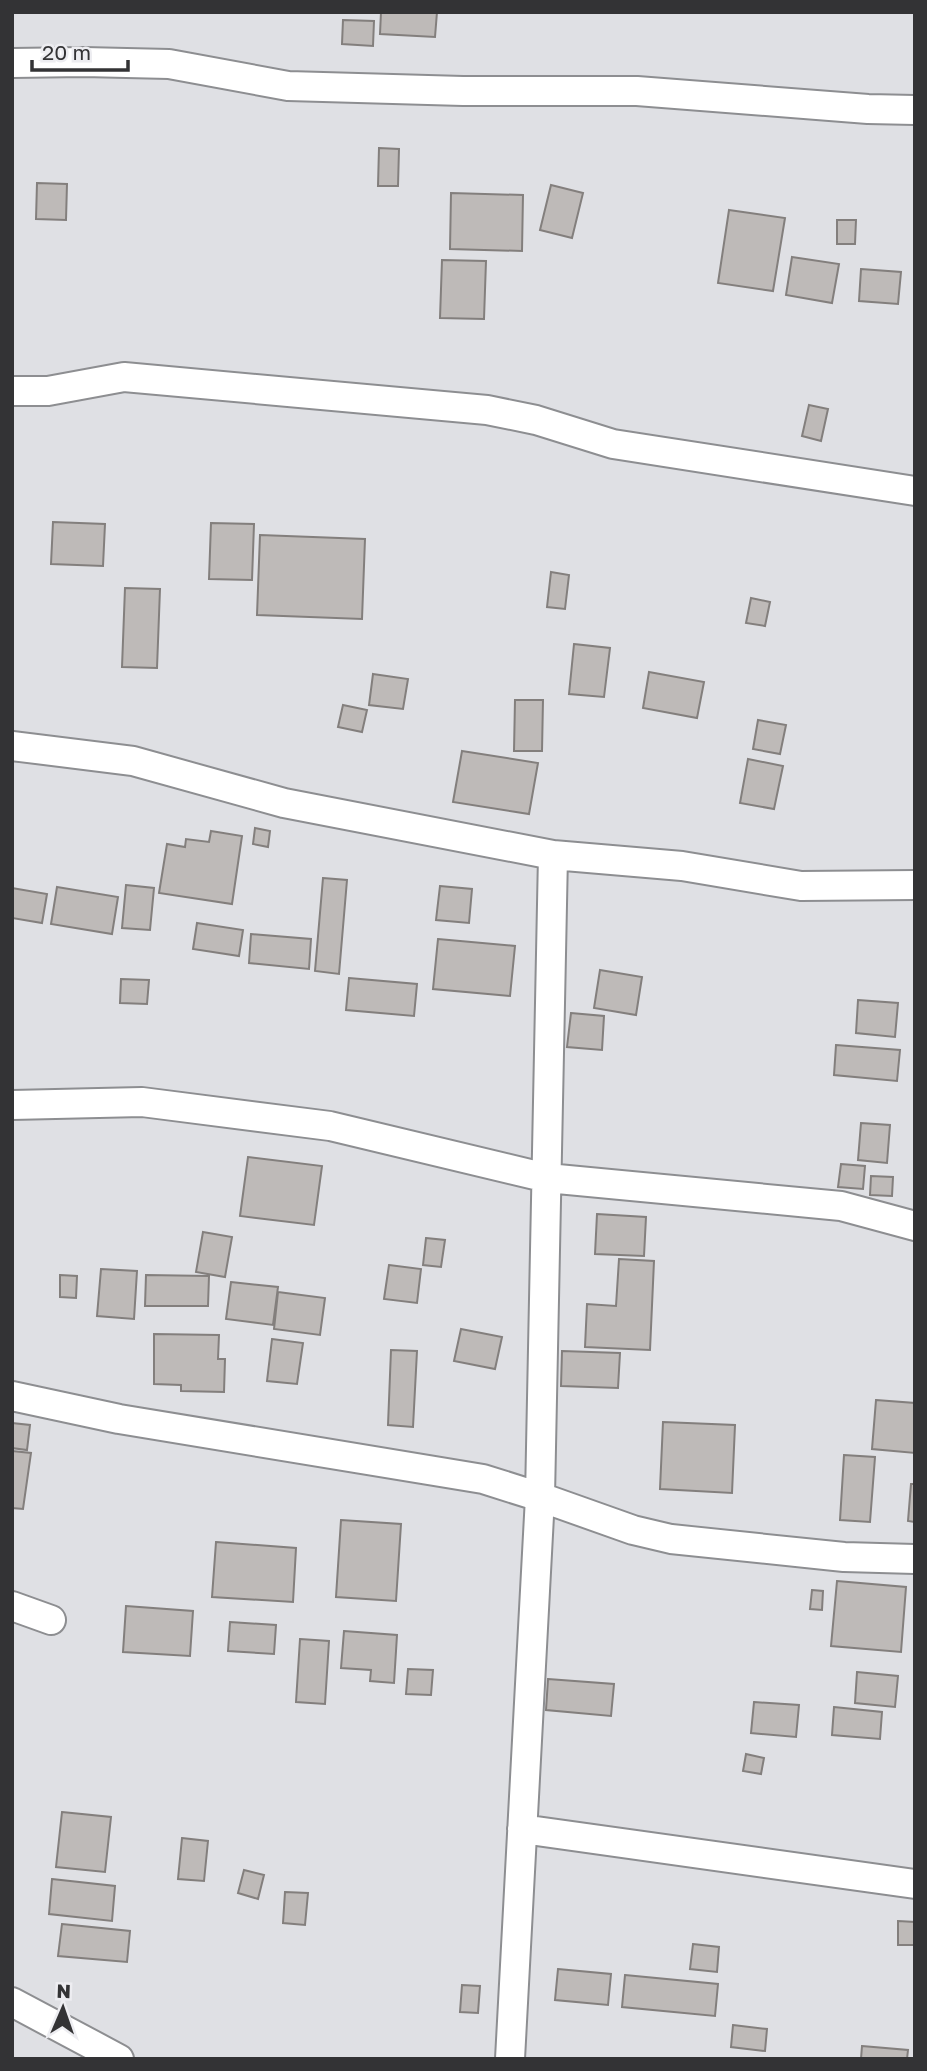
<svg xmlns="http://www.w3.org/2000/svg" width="927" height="2071" viewBox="0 0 927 2071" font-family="'Golos Text',sans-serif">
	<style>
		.building { fill: #bebab8; stroke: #837f7d; stroke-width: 2 }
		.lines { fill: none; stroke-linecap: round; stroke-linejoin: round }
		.street-casing { stroke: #8d8e91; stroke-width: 32 }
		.street { stroke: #fff; stroke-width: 28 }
	</style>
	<rect width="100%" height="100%" fill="#dfe0e4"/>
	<path class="building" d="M 381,12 L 437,12 L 435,37 L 380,34 Z
		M 343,20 L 374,21 L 373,46 L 342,44 Z
		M 379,148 L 399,149 L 398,186 L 378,186 Z
		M 37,183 L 67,184 L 66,220 L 36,219 Z
		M 551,185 L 583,193 L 572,238 L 540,230 Z
		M 451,193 L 523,195 L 522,251 L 450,249 Z
		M 729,210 L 785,218 L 773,291 L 718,283 Z
		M 837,220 L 856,220 L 855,244 L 837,244 Z
		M 792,257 L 839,264 L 832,303 L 786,295 Z
		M 442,260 L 486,261 L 484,319 L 440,318 Z
		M 861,269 L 901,272 L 898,304 L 859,301 Z
		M 809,405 L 828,409 L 821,441 L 802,436 Z
		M 53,522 L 105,524 L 103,566 L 51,564 Z
		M 211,523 L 254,524 L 252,580 L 209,579 Z
		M 260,535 L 365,539 L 362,619 L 257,615 Z
		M 551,572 L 569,575 L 565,609 L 547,607 Z
		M 125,588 L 160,589 L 157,668 L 122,667 Z
		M 751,598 L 770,602 L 765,626 L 746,623 Z
		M 574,644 L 610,648 L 604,697 L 569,694 Z
		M 649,672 L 704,682 L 697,718 L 643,708 Z
		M 373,674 L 408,679 L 403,709 L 369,705 Z
		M 515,700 L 543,700 L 542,751 L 514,751 Z
		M 343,705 L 367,710 L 362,732 L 338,727 Z
		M 758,720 L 786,725 L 780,754 L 753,749 Z
		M 462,751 L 538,763 L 529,814 L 453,802 Z
		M 748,759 L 783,766 L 774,809 L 740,803 Z
		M 255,828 L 270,831 L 268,847 L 253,844 Z
		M 211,831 L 242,836 L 232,904 L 159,893 L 167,844 L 185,847 L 186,839 L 209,842 Z
		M 323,878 L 347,880 L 339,974 L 315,971 Z
		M 126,885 L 154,888 L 150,930 L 122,928 Z
		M 440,886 L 472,889 L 469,923 L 436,920 Z
		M 57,887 L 118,897 L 112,934 L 51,924 Z
		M 12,888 L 47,894 L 42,923 L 12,918 Z
		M 197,923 L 243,930 L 239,956 L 193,949 Z
		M 251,934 L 311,939 L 309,969 L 249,963 Z
		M 438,939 L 515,946 L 510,996 L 433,989 Z
		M 600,970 L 642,977 L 636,1015 L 594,1008 Z
		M 349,978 L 417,984 L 414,1016 L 346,1010 Z
		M 121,979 L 149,980 L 147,1004 L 120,1003 Z
		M 858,1000 L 898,1003 L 895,1037 L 856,1033 Z
		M 571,1013 L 604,1016 L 602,1050 L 567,1047 Z
		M 836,1045 L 900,1050 L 897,1081 L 834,1075 Z
		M 861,1123 L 890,1125 L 887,1163 L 858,1160 Z
		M 248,1157 L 322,1166 L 314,1225 L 240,1216 Z
		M 841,1164 L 865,1166 L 863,1189 L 838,1187 Z
		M 871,1176 L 893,1177 L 892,1196 L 870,1195 Z
		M 597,1214 L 646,1217 L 644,1256 L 595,1254 Z
		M 203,1232 L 232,1237 L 225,1277 L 196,1272 Z
		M 426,1238 L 445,1240 L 441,1267 L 423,1265 Z
		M 619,1259 L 654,1261 L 650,1350 L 585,1347 L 587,1304 L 616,1306 Z
		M 389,1265 L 421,1269 L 417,1303 L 384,1299 Z
		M 101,1269 L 137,1271 L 134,1319 L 97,1316 Z
		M 60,1275 L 77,1276 L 76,1298 L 60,1297 Z
		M 146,1275 L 209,1276 L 208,1306 L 145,1306 Z
		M 231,1282 L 278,1287 L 273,1325 L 226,1319 Z
		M 278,1292 L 325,1298 L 320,1335 L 274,1329 Z
		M 461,1329 L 502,1337 L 495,1369 L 454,1361 Z
		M 154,1334 L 219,1335 L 218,1359 L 225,1359 L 224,1392 L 181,1391 L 181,1385 L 154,1384 Z
		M 272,1339 L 303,1343 L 297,1384 L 267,1381 Z
		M 391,1350 L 417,1351 L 413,1427 L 388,1425 Z
		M 562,1351 L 620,1353 L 618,1388 L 561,1386 Z
		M 876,1400 L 915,1403 L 915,1453 L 872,1449 Z
		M 663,1422 L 735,1425 L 732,1493 L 660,1489 Z
		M 12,1423 L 30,1425 L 27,1450 L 12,1448 Z
		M 12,1451 L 31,1453 L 23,1509 L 12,1508 Z
		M 844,1455 L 875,1457 L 870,1522 L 840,1520 Z
		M 911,1484 L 915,1484 L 915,1522 L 908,1521 Z
		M 341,1520 L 401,1524 L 396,1601 L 336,1597 Z
		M 216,1542 L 296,1548 L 293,1602 L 212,1597 Z
		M 837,1581 L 906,1587 L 901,1652 L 831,1646 Z
		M 812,1590 L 823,1591 L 822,1610 L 810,1609 Z
		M 126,1606 L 193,1611 L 190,1656 L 123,1652 Z
		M 230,1622 L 276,1625 L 274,1654 L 228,1651 Z
		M 344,1631 L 397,1635 L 394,1683 L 370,1681 L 371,1670 L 341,1668 Z
		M 300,1639 L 329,1641 L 325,1704 L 296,1702 Z
		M 408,1669 L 433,1670 L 431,1695 L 406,1694 Z
		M 857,1672 L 898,1676 L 895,1707 L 855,1703 Z
		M 548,1679 L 614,1684 L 611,1716 L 546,1710 Z
		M 754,1702 L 799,1705 L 796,1737 L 751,1733 Z
		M 834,1707 L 882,1712 L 880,1739 L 832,1735 Z
		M 746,1754 L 764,1758 L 761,1774 L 743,1771 Z
		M 62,1812 L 111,1817 L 105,1872 L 56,1867 Z
		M 182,1838 L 208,1841 L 204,1881 L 178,1879 Z
		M 244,1870 L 264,1875 L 258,1899 L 238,1893 Z
		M 52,1879 L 115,1886 L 112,1921 L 49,1914 Z
		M 285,1892 L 308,1893 L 305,1925 L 283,1923 Z
		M 898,1921 L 915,1922 L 915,1945 L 898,1945 Z
		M 62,1924 L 130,1931 L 127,1962 L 58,1956 Z
		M 693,1944 L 719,1947 L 717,1972 L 690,1969 Z
		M 558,1969 L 611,1974 L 608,2005 L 555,2000 Z
		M 625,1975 L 718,1984 L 715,2016 L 622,2007 Z
		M 462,1985 L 480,1986 L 478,2013 L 460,2012 Z
		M 733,2025 L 767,2029 L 765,2051 L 731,2047 Z
		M 862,2046 L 908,2050 L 907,2059 L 861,2059 Z"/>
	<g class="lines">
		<g class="street-casing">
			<path id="street" d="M 12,63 L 84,62 L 169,64 L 288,86 L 463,91 L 637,91 L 868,109 L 915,110
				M 12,391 L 48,391 L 124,377 L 487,410 L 536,420 L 613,444 L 915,491
				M 12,746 L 133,761 L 284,803 L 553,855 L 682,866 L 801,886 L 915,885
				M 12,1105 L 142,1102 L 330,1126 L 547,1178 L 841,1206 L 915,1226
				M 12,1396 L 119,1419 L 483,1479 L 540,1497 L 633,1530 L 671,1539 L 844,1557 L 915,1559
				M 12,1606 L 51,1620
				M 522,1829 L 915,1884
				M 12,2002 L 119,2059
				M 510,2059 L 540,1497 L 553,855"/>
		</g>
		<use href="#street" class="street"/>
	</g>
	<rect width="927" height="2071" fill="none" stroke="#333335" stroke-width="28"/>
	<g transform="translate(63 2008) rotate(2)" stroke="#ededf1" stroke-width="5" paint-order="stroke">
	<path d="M0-5L12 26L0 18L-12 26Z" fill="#333335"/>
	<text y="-10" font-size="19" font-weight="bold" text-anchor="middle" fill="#333335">N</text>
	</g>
	<path d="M32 60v10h96v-10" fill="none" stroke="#333335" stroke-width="3.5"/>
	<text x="42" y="60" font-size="21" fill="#333335" stroke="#ededf1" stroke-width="5" paint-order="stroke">20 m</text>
</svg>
